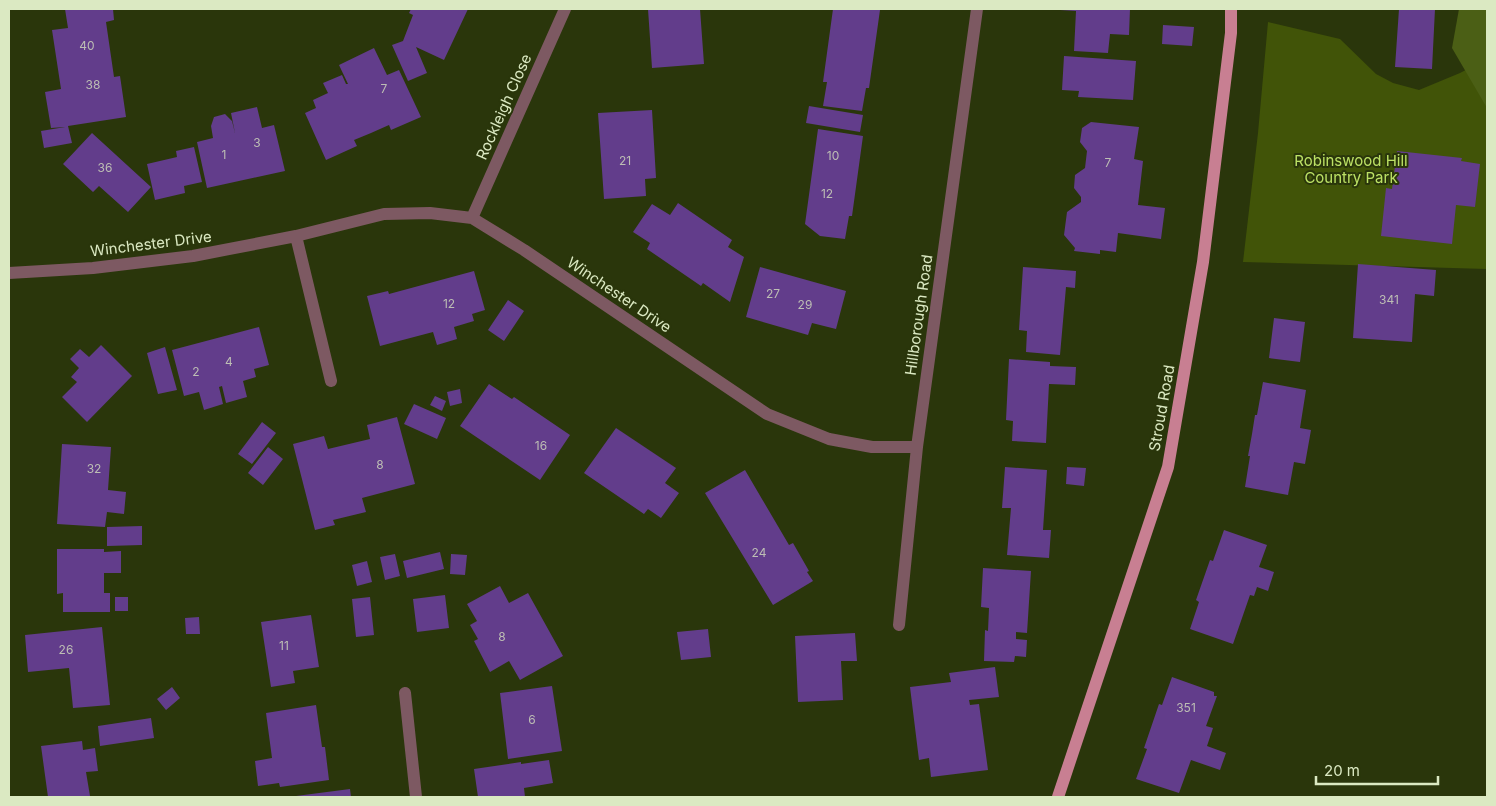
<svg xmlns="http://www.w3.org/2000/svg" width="1496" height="806" viewBox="0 0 1496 806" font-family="Inter,sans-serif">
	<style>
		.green { fill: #415408 }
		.forest { fill: #4b5f15 }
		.building { fill: #623d8b }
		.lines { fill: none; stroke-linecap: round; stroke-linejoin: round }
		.street { stroke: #7d5962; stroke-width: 12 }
		.primary { stroke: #c87f92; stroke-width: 12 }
		.labels { text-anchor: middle; stroke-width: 4; stroke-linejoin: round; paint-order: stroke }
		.number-label { font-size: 12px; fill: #bdbeb4 }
		.street-label { font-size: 15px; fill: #dbe9c2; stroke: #2a360b }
		.park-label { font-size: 15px; fill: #bce165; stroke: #2a360b }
	</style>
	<rect width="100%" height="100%" fill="#2a360b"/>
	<path class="green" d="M 1268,22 L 1340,39 L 1376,74 L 1393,83 L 1419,90 L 1460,73 L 1487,59 L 1487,269 L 1243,262 L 1258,133 Z"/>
	<path class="forest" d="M 1459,9 L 1487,9 L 1487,108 L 1452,48 Z"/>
	<path class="building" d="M 65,9 L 113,9 L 114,20 L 106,22 L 114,77 L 120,76 L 126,117 L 68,126 L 72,143 L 44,148 L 41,131 L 65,127 L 51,128 L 45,92 L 61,89 L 52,30 L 68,28 Z
		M 411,9 L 468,9 L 444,60 L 416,47 L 427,73 L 408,81 L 392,45 L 403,41 L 413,15 L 409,13 Z
		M 648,9 L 700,9 L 704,64 L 652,68 Z
		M 833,9 L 880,10 L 869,88 L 866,88 L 862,111 L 823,106 L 827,82 L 823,82 Z
		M 1060,9 L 1130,9 L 1129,35 L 1110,34 L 1108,53 L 1074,51 L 1076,11 L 1060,10 Z
		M 1399,9 L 1435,9 L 1432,69 L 1395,67 Z
		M 1163,25 L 1194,27 L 1192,46 L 1162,44 Z
		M 374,48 L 387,75 L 399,70 L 421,117 L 391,130 L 389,125 L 371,133 L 354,140 L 357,146 L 326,160 L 305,113 L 316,108 L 313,100 L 328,93 L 323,83 L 342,75 L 346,84 L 348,84 L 339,65 Z
		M 1064,56 L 1136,61 L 1133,100 L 1078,97 L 1079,91 L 1062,90 Z
		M 809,106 L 863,115 L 860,132 L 806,123 Z
		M 257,107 L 262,128 L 274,125 L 285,171 L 207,188 L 197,142 L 213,138 L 211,126 L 214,117 L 225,114 L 232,121 L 235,133 L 231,113 Z
		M 652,110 L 656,178 L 645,179 L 646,196 L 604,199 L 598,113 Z
		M 1091,122 L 1139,127 L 1134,159 L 1143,161 L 1138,205 L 1165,208 L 1161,239 L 1118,233 L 1116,252 L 1100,250 L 1100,254 L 1074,251 L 1075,248 L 1064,235 L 1067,212 L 1081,202 L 1081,197 L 1074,188 L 1075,175 L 1085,168 L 1087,151 L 1080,142 L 1082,128 Z
		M 818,129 L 863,136 L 852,216 L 849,216 L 845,239 L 820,236 L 805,224 Z
		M 92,133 L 151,187 L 128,212 L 99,186 L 93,192 L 63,164 Z
		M 194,147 L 202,182 L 184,186 L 185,193 L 155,200 L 147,164 L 177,157 L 176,151 Z
		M 1397,151 L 1462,158 L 1461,161 L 1480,164 L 1475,207 L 1456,205 L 1452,244 L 1381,236 L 1386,188 L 1392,189 Z
		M 678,203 L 732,240 L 728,247 L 744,257 L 730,302 L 703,283 L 701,286 L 647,249 L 650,243 L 633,232 L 652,204 L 670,215 Z
		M 1358,264 L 1436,270 L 1434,296 L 1415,294 L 1412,342 L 1353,338 Z
		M 760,267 L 846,291 L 836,329 L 812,323 L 808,335 L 746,317 Z
		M 1023,267 L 1076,271 L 1075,288 L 1066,287 L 1060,355 L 1026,352 L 1027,331 L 1019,330 Z
		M 474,271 L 485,310 L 472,314 L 474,321 L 454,327 L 457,339 L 437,345 L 433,332 L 380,346 L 367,296 L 388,291 L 389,294 Z
		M 508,300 L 524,311 L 504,341 L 488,330 Z
		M 1274,318 L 1305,322 L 1300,362 L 1269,358 Z
		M 259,327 L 269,365 L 254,369 L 256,377 L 243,381 L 247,397 L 226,403 L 222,386 L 219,387 L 223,404 L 204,410 L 199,392 L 184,396 L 172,350 Z
		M 101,345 L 132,376 L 87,422 L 62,397 L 77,382 L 71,377 L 79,368 L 70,359 L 80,349 L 89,357 Z
		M 165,347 L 177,390 L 158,394 L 147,353 Z
		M 1009,359 L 1050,362 L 1050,366 L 1076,367 L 1075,385 L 1049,384 L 1046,443 L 1012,441 L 1013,421 L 1006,420 Z
		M 1263,382 L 1306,390 L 1300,428 L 1311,430 L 1305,464 L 1294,462 L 1288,495 L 1245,487 L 1250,456 L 1248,456 L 1252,434 L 1255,415 L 1257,415 Z
		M 489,384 L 512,399 L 514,397 L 570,435 L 540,480 L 460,426 Z
		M 460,389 L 462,403 L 450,406 L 447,392 Z
		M 435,396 L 446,401 L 442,411 L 430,405 Z
		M 414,404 L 446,418 L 437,439 L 404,424 Z
		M 397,417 L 415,484 L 362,498 L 366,512 L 333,520 L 335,525 L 315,530 L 293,444 L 324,436 L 328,449 L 370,439 L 367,425 Z
		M 262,422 L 276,433 L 252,464 L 238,454 Z
		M 616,428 L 676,468 L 665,483 L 679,493 L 661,518 L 648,509 L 644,514 L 584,473 Z
		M 62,444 L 111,447 L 108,490 L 126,492 L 124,514 L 107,512 L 105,527 L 57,524 Z
		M 268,447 L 283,459 L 263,485 L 248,473 Z
		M 1005,467 L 1047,470 L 1043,530 L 1051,530 L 1049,558 L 1007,555 L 1011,508 L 1002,508 Z
		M 1067,467 L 1086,468 L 1084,486 L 1066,484 Z
		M 745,470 L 789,545 L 793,543 L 809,571 L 807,572 L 813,581 L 773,605 L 705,493 Z
		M 142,526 L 142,545 L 107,546 L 107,527 Z
		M 1224,530 L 1267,545 L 1259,567 L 1274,572 L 1268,591 L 1257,587 L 1254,596 L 1250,595 L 1233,644 L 1190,629 L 1199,602 L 1196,600 L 1210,560 L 1213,561 Z
		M 57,549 L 104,549 L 104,552 L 121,551 L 121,573 L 104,573 L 104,593 L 110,593 L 110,612 L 63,612 L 63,593 L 57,594 Z
		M 440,552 L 444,569 L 407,578 L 403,561 Z
		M 395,554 L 400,576 L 385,580 L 380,557 Z
		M 451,554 L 467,555 L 465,575 L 450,574 Z
		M 367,561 L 372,582 L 357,586 L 352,565 Z
		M 983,568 L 1031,571 L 1027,633 L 1016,632 L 1016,639 L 1027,640 L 1026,657 L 1015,656 L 1014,662 L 984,661 L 985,630 L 988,631 L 989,608 L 981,607 Z
		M 500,586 L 509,603 L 528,593 L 563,656 L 520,680 L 509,661 L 490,672 L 474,641 L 478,639 L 470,625 L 477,621 L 467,604 Z
		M 445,595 L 449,628 L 417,632 L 413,599 Z
		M 115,597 L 128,597 L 128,611 L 115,611 Z
		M 370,597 L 374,635 L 356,637 L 352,599 Z
		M 311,615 L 319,667 L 293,671 L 295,683 L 271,687 L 261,622 Z
		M 199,617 L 200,634 L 186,634 L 185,618 Z
		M 102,627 L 110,705 L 73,708 L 69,668 L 28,672 L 25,635 Z
		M 708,629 L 711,657 L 681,660 L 677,632 Z
		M 855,633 L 857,661 L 841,661 L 843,700 L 798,702 L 795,636 Z
		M 995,667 L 999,697 L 969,700 L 970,705 L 979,704 L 988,770 L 931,777 L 929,758 L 919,760 L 910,687 L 951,682 L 949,673 Z
		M 1172,677 L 1214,692 L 1214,696 L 1217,696 L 1206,726 L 1213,728 L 1207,746 L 1226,753 L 1220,770 L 1191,760 L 1179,793 L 1136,779 L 1147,749 L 1144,748 L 1159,704 L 1162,705 Z
		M 552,686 L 562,751 L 508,759 L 500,693 Z
		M 172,687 L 180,698 L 166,710 L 157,699 Z
		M 316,705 L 322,747 L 325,747 L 329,780 L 280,787 L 279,783 L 258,786 L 255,761 L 272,758 L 266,713 Z
		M 151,718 L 154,738 L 100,746 L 98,726 Z
		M 82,741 L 83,750 L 95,748 L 98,771 L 86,772 L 90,796 L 48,797 L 41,746 Z
		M 549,760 L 553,783 L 524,788 L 525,797 L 478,797 L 474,769 L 521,762 L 521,764 Z
		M 350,789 L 351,797 L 296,797 L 296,796 Z"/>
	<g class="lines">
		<path class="street" d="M 472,218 L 565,9
			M 296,236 L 331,381
			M 9,273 L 93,268 L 193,256 L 296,236 L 384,214 L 430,213 L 472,218 L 524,250 L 767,414 L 829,439 L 872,447 L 917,447
			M 899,625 L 917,447 L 977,9
			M 405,693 L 416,797"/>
		<path class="primary" d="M 1058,797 L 1168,467 L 1203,262 L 1231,33 L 1231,9"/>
	</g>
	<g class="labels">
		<g class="number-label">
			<text x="87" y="50">40</text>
			<text x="93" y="89">38</text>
			<text x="384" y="93">7</text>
			<text x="257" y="147">3</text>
			<text x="224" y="159">1</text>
			<text x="833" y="160">10</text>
			<text x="625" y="165">21</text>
			<text x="1108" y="167">7</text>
			<text x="105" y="172">36</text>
			<text x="827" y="198">12</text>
			<text x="773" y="298">27</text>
			<text x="1389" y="304">341</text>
			<text x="449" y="308">12</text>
			<text x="805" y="309">29</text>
			<text x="229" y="366">4</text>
			<text x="196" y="376">2</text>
			<text x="541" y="450">16</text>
			<text x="380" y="469">8</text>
			<text x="94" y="473">32</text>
			<text x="759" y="557">24</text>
			<text x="502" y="641">8</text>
			<text x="284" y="650">11</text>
			<text x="66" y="654">26</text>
			<text x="1186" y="712">351</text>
			<text x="532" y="724">6</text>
		</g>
		<g class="street-label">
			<text transform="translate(504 107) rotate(-66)" y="5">Rockleigh Close</text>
			<text transform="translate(151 244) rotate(-7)" y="5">Winchester Drive</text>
			<text transform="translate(619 295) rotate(34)" y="5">Winchester Drive</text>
			<text transform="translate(919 315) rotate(-82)" y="5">Hillborough Road</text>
			<text transform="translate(1162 408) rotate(-80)" y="5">Stroud Road</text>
		</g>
		<g class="park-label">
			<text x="1351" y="166">Robinswood Hill<tspan x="1351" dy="17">Country Park</tspan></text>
		</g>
	</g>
	<rect width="1496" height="806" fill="none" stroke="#dbe9c2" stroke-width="20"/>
	<path d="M1316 776v8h122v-8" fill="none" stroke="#dbe9c2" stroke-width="2.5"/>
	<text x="1324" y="776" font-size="15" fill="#dbe9c2" stroke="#2a360b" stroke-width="4" paint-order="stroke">20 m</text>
</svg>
